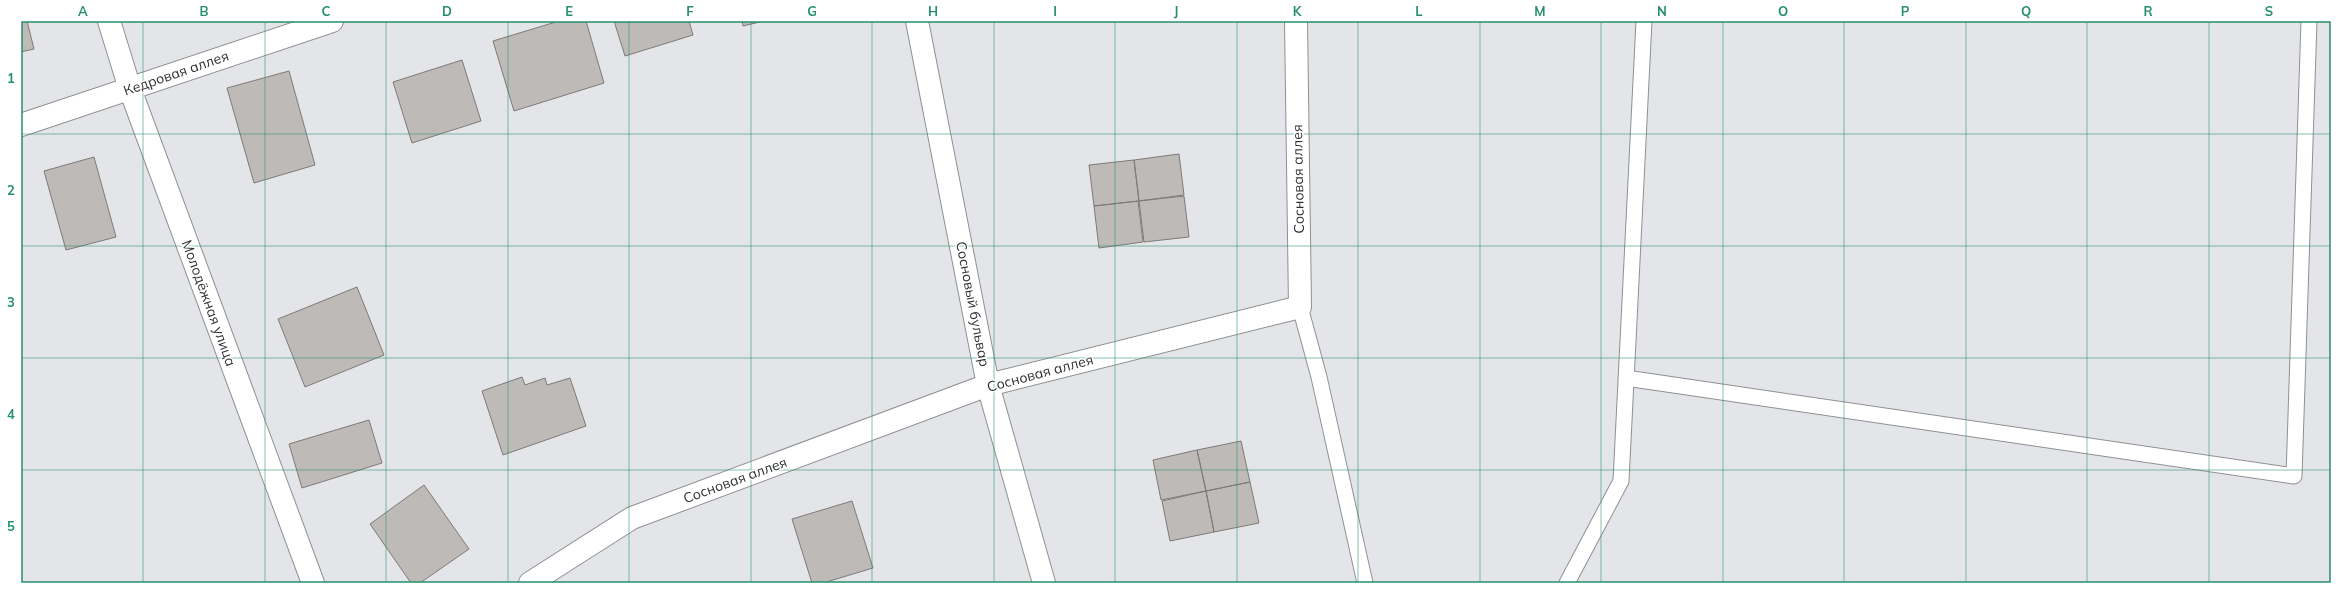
<svg xmlns="http://www.w3.org/2000/svg" width="2352" height="604" viewBox="0 0 2352 604" font-family="Mulish,sans-serif">
	<style>
		.building { fill: #bdbab7; stroke: #7d7a77 }
		.lines { fill: none; stroke-linecap: round; stroke-linejoin: round }
		.service-casing { stroke: #8f9094; stroke-width: 17 }
		.minor-casing { stroke: #8f9094; stroke-width: 24 }
		.service { stroke: #fff; stroke-width: 15 }
		.minor { stroke: #fff; stroke-width: 22 }
		.grid { fill: none; stroke: #268f6d; stroke-width: 1; stroke-opacity: 0.55 }
		.labels { text-anchor: middle; stroke-width: 3; stroke-linejoin: round; paint-order: stroke }
		.street-label { font-size: 14px; fill: #2e2f31; stroke: #fff }
		.neatline { fill: none; stroke: #268f6d; stroke-width: 1.5 }
		.grid-label { font-size: 13px; text-anchor: middle; font-weight: bold; fill: #268f6d }
	</style>
	<rect width="100%" height="100%" fill="#e4e5e9"/>
	<path class="building" d="M 21,21 L 27,21 L 34,49 L 21,52 Z
		M 559,21 L 586,21 L 604,83 L 514,111 L 493,41 Z
		M 614,21 L 689,21 L 693,35 L 625,56 Z
		M 742,21 L 764,21 L 743,26 Z
		M 462,60 L 481,121 L 412,143 L 393,82 Z
		M 289,71 L 315,165 L 254,183 L 227,88 Z
		M 1179,154 L 1184,195 L 1139,201 L 1134,160 Z
		M 94,157 L 116,237 L 66,250 L 44,171 Z
		M 1134,160 L 1139,201 L 1094,206 L 1089,165 Z
		M 1184,196 L 1189,237 L 1144,242 L 1139,201 Z
		M 1138,201 L 1143,242 L 1099,248 L 1094,206 Z
		M 357,287 L 384,355 L 305,387 L 278,319 Z
		M 522,377 L 525,385 L 545,378 L 547,385 L 570,378 L 586,426 L 503,455 L 482,391 Z
		M 369,420 L 382,463 L 302,488 L 289,444 Z
		M 1241,441 L 1250,482 L 1206,491 L 1197,450 Z
		M 1197,450 L 1206,491 L 1161,500 L 1153,460 Z
		M 1250,482 L 1259,523 L 1214,532 L 1206,491 Z
		M 424,485 L 469,549 L 420,583 L 411,583 L 370,524 Z
		M 1206,491 L 1214,532 L 1170,541 L 1162,501 Z
		M 852,501 L 873,568 L 823,583 L 812,583 L 792,519 Z"/>
	<g class="lines">
		<g class="service-casing">
			<path id="service" d="M 1300,307 L 1319,377 L 1365,583
				M 1626,378 L 2294,476 L 2309,21
				M 1567,583 L 1621,481 L 1644,21"/>
		</g>
		<g class="minor-casing">
			<path id="minor" d="M 109,21 L 130,89 L 313,583
				M 917,21 L 988,385 L 1044,583
				M 21,125 L 332,21
				M 530,583 L 632,518 L 988,385 L 1300,307 L 1296,21"/>
		</g>
		<use href="#service" class="service"/>
		<use href="#minor" class="minor"/>
	</g>
	<path class="grid" d="M 143,21 L 143,583M 265,21 L 265,583M 386,21 L 386,583M 508,21 L 508,583M 629,21 L 629,583M 751,21 L 751,583M 872,21 L 872,583M 994,21 L 994,583M 1115,21 L 1115,583M 1237,21 L 1237,583M 1358,21 L 1358,583M 1480,21 L 1480,583M 1601,21 L 1601,583M 1723,21 L 1723,583M 1844,21 L 1844,583M 1966,21 L 1966,583M 2087,21 L 2087,583M 2209,21 L 2209,583M 21,134 L 2331,134M 21,246 L 2331,246M 21,358 L 2331,358M 21,470 L 2331,470"/>
	<g class="labels">
		<g class="street-label">
			<text transform="translate(176 73) rotate(-19)" y="5">Кедровая аллея</text>
			<text transform="translate(1298 179) rotate(-91)" y="5">Сосновая аллея</text>
			<text transform="translate(209 303) rotate(70)" y="5">Молодёжная улица</text>
			<text transform="translate(973 304) rotate(79)" y="5">Сосновый бульвар</text>
			<text transform="translate(1040 373) rotate(-15)" y="5">Сосновая аллея</text>
			<text transform="translate(735 480) rotate(-20)" y="5">Сосновая аллея</text>
		</g>
	</g>
	<rect width="2352" height="604" fill="none" stroke="#ffffff" stroke-width="44"/>
	<rect x="22" y="22" width="2308" height="560" class="neatline"/>
	<g class="grid-label">
		<text x="83" y="16">A</text>
		<text x="204" y="16">B</text>
		<text x="326" y="16">C</text>
		<text x="447" y="16">D</text>
		<text x="569" y="16">E</text>
		<text x="690" y="16">F</text>
		<text x="812" y="16">G</text>
		<text x="933" y="16">H</text>
		<text x="1055" y="16">I</text>
		<text x="1176" y="16">J</text>
		<text x="1297" y="16">K</text>
		<text x="1419" y="16">L</text>
		<text x="1540" y="16">M</text>
		<text x="1662" y="16">N</text>
		<text x="1783" y="16">O</text>
		<text x="1905" y="16">P</text>
		<text x="2026" y="16">Q</text>
		<text x="2148" y="16">R</text>
		<text x="2269" y="16">S</text>
		<text x="11" y="83">1</text>
		<text x="11" y="195">2</text>
		<text x="11" y="307">3</text>
		<text x="11" y="419">4</text>
		<text x="11" y="531">5</text>
	</g>
</svg>
